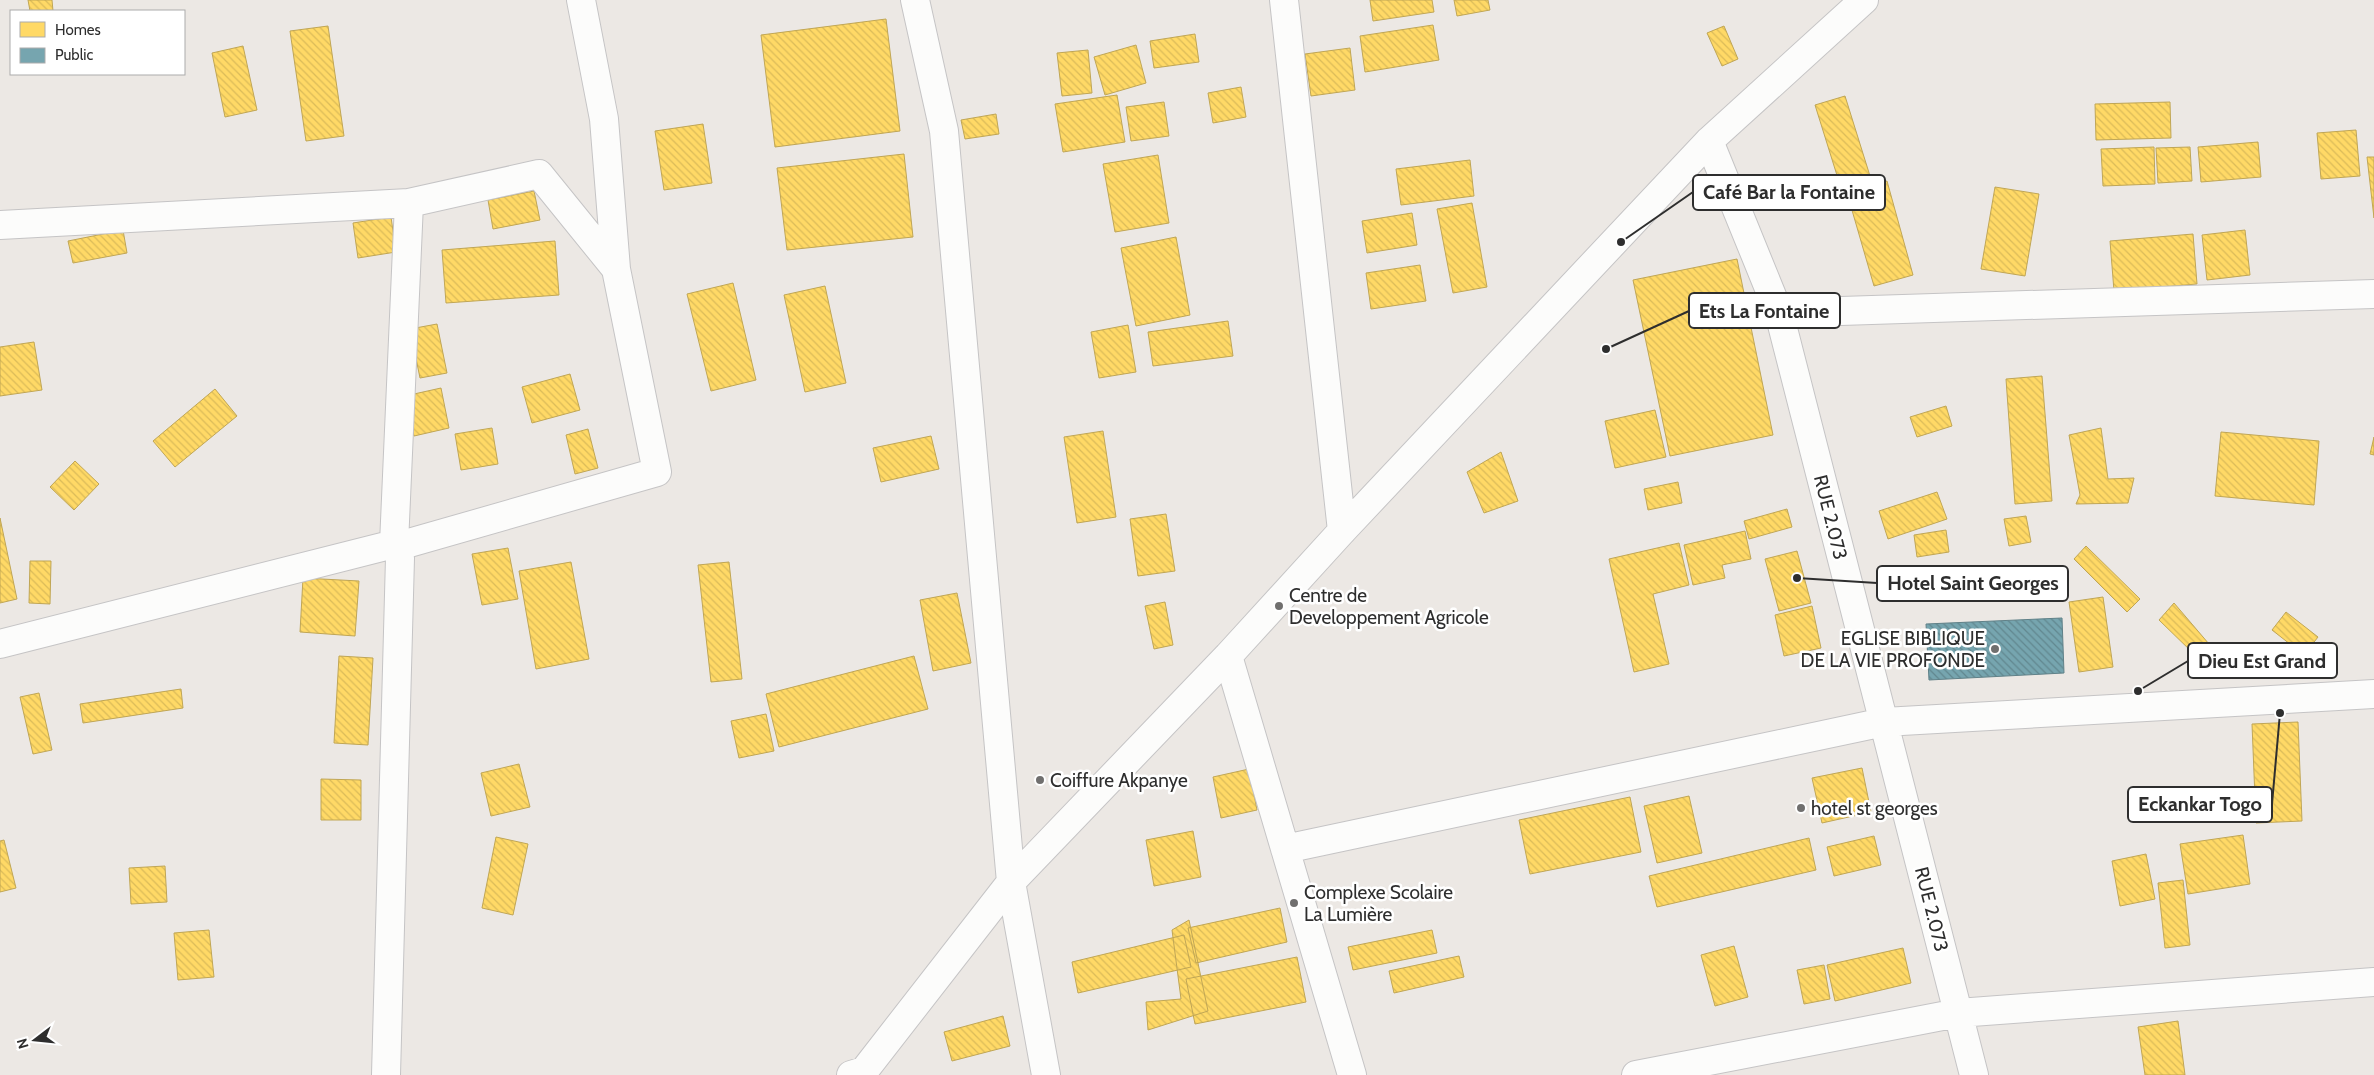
<svg xmlns="http://www.w3.org/2000/svg" width="2374" height="1075" viewBox="0 0 2374 1075" font-family="Cabin,sans-serif">
	<style>
		.homes { fill: url(#homes-back-hatch); stroke: #c0a655 }
		.public { fill: url(#public-back-hatch); stroke: #608188 }
		.lines { fill: none; stroke-linecap: round; stroke-linejoin: round }
		.minor-casing { stroke: #c5c4c5; stroke-width: 30 }
		.minor { stroke: #fcfcfb; stroke-width: 28 }
		.poi-dot { fill: #706f6e; stroke: #fff; stroke-width: 2 }
		.labels { text-anchor: middle; stroke-width: 5; stroke-linejoin: round; paint-order: stroke }
		.street-label { font-size: 19px; fill: #2e2e2e; stroke: #fff }
		.poi-label { font-size: 19px; fill: #2e2e2e; stroke: #fff; text-anchor: start }
		.leader { fill: none; stroke: #2e2e2e; stroke-width: 2 }
		.callout-dot { fill: #2e2e2e; stroke: #fff; stroke-width: 2 }
		.callout { fill: #fff; stroke: #2e2e2e; stroke-width: 2 }
		.callout-label { font-size: 20px; text-anchor: middle; font-weight: bold; fill: #2e2e2e }
	</style>
	<defs>
		<pattern id="homes-back-hatch" width="6" height="6" patternUnits="userSpaceOnUse" patternTransform="scale(1.25)"><rect width="6" height="6" fill="#ffd966"/><path d="M-1 5l2 2M0 0l6 6M5-1l2 2" fill="none" stroke="#dbbb59"/></pattern>
		<pattern id="public-back-hatch" width="6" height="6" patternUnits="userSpaceOnUse" patternTransform="scale(1.25)"><rect width="6" height="6" fill="#76a5af"/><path d="M-1 5l2 2M0 0l6 6M5-1l2 2" fill="none" stroke="#61878f"/></pattern>
	</defs>
	<rect width="100%" height="100%" fill="#ece8e4"/>
	<path class="homes" d="M 28,0 L 52,0 L 53,11 L 30,11 Z
		M 1370,0 L 1432,0 L 1434,12 L 1373,21 Z
		M 1454,0 L 1488,0 L 1490,10 L 1457,16 Z
		M 886,19 L 900,131 L 775,147 L 761,35 Z
		M 1433,25 L 1439,60 L 1365,72 L 1360,36 Z
		M 328,26 L 344,136 L 306,141 L 290,31 Z
		M 1724,26 L 1738,59 L 1722,66 L 1707,33 Z
		M 1195,34 L 1199,62 L 1154,68 L 1150,41 Z
		M 1136,45 L 1146,83 L 1105,95 L 1094,57 Z
		M 243,46 L 257,110 L 225,117 L 212,53 Z
		M 1350,48 L 1355,90 L 1311,96 L 1305,54 Z
		M 1088,50 L 1092,93 L 1062,96 L 1057,53 Z
		M 1241,87 L 1246,117 L 1213,123 L 1208,93 Z
		M 1117,95 L 1125,142 L 1063,152 L 1055,104 Z
		M 1845,96 L 1870,176 L 1840,185 L 1815,105 Z
		M 1164,102 L 1169,136 L 1131,141 L 1126,107 Z
		M 2170,102 L 2171,138 L 2096,140 L 2095,104 Z
		M 996,114 L 999,134 L 965,139 L 961,120 Z
		M 703,124 L 712,183 L 664,190 L 655,131 Z
		M 2356,130 L 2360,176 L 2321,179 L 2317,133 Z
		M 2258,142 L 2261,177 L 2201,182 L 2198,147 Z
		M 2154,147 L 2155,184 L 2103,186 L 2101,149 Z
		M 2190,147 L 2192,181 L 2158,183 L 2156,148 Z
		M 904,154 L 913,237 L 787,250 L 777,168 Z
		M 1158,155 L 1169,223 L 1115,232 L 1103,164 Z
		M 2367,157 L 2374,157 L 2374,218 Z
		M 1470,160 L 1474,196 L 1401,205 L 1396,169 Z
		M 1887,181 L 1913,275 L 1874,286 L 1847,193 Z
		M 1995,187 L 2039,194 L 2025,276 L 1981,269 Z
		M 534,191 L 540,220 L 493,229 L 488,200 Z
		M 1472,203 L 1487,287 L 1453,293 L 1437,209 Z
		M 1412,213 L 1417,245 L 1367,253 L 1362,221 Z
		M 391,217 L 396,252 L 358,258 L 353,223 Z
		M 123,230 L 127,253 L 73,263 L 68,241 Z
		M 2245,230 L 2250,275 L 2207,280 L 2202,235 Z
		M 2193,234 L 2197,284 L 2114,291 L 2110,241 Z
		M 1176,237 L 1190,315 L 1136,326 L 1121,248 Z
		M 555,241 L 559,295 L 446,303 L 442,250 Z
		M 1737,259 L 1773,435 L 1670,456 L 1633,280 Z
		M 1420,265 L 1426,301 L 1371,309 L 1366,273 Z
		M 733,283 L 756,380 L 711,391 L 687,294 Z
		M 825,286 L 846,383 L 805,392 L 784,295 Z
		M 1228,321 L 1233,356 L 1153,366 L 1148,332 Z
		M 437,324 L 447,373 L 420,378 L 410,329 Z
		M 1128,325 L 1136,372 L 1099,378 L 1091,332 Z
		M 34,342 L 42,390 L 0,396 L 0,347 Z
		M 570,374 L 580,410 L 532,423 L 522,387 Z
		M 2042,376 L 2052,501 L 2015,504 L 2006,379 Z
		M 441,388 L 449,428 L 414,436 L 405,396 Z
		M 215,389 L 237,416 L 175,467 L 153,441 Z
		M 1946,406 L 1952,426 L 1917,437 L 1910,417 Z
		M 1655,410 L 1666,457 L 1615,468 L 1605,421 Z
		M 492,428 L 498,464 L 461,470 L 455,434 Z
		M 2101,428 L 2108,479 L 2134,478 L 2128,503 L 2076,504 L 2080,495 L 2069,435 Z
		M 588,429 L 598,468 L 575,474 L 566,435 Z
		M 1103,431 L 1116,517 L 1077,523 L 1064,437 Z
		M 2221,432 L 2319,441 L 2314,505 L 2215,496 Z
		M 931,436 L 939,469 L 881,482 L 873,448 Z
		M 2374,437 L 2374,455 L 2370,454 Z
		M 1501,452 L 1518,501 L 1484,513 L 1467,472 Z
		M 75,461 L 99,484 L 74,510 L 50,487 Z
		M 1678,482 L 1682,503 L 1648,510 L 1644,489 Z
		M 1937,492 L 1947,519 L 1888,539 L 1879,511 Z
		M 1787,509 L 1792,527 L 1749,539 L 1744,521 Z
		M 1166,514 L 1175,571 L 1138,576 L 1130,519 Z
		M 2026,516 L 2031,542 L 2009,546 L 2004,519 Z
		M 0,518 L 17,599 L 0,603 Z
		M 1946,530 L 1949,552 L 1917,557 L 1914,535 Z
		M 1745,531 L 1751,559 L 1722,565 L 1725,578 L 1693,585 L 1684,545 Z
		M 1679,543 L 1689,585 L 1653,594 L 1669,664 L 1634,672 L 1609,559 Z
		M 2086,546 L 2140,599 L 2127,612 L 2074,559 Z
		M 508,548 L 518,599 L 482,605 L 472,554 Z
		M 1797,551 L 1811,603 L 1779,611 L 1765,559 Z
		M 30,561 L 51,561 L 50,604 L 29,603 Z
		M 571,562 L 589,659 L 536,669 L 519,571 Z
		M 729,562 L 742,679 L 711,682 L 698,565 Z
		M 303,578 L 359,581 L 355,636 L 300,632 Z
		M 957,593 L 971,663 L 933,671 L 920,600 Z
		M 2103,597 L 2113,667 L 2079,672 L 2069,602 Z
		M 1165,602 L 1173,645 L 1154,649 L 1145,606 Z
		M 2174,603 L 2209,644 L 2194,654 L 2159,620 Z
		M 1812,606 L 1821,648 L 1784,656 L 1775,615 Z
		M 2286,612 L 2318,637 L 2304,655 L 2272,630 Z
		M 339,656 L 373,658 L 368,745 L 334,743 Z
		M 914,656 L 928,709 L 779,747 L 766,694 Z
		M 181,689 L 183,708 L 83,723 L 80,704 Z
		M 39,693 L 52,750 L 33,754 L 20,697 Z
		M 766,714 L 774,751 L 739,758 L 731,721 Z
		M 2298,722 L 2302,821 L 2256,823 L 2252,724 Z
		M 519,764 L 530,807 L 491,816 L 481,773 Z
		M 1862,768 L 1871,812 L 1822,823 L 1812,778 Z
		M 1249,769 L 1257,810 L 1221,818 L 1213,777 Z
		M 321,779 L 361,780 L 361,820 L 321,820 Z
		M 1689,796 L 1702,853 L 1657,863 L 1644,806 Z
		M 1630,797 L 1641,852 L 1530,874 L 1519,820 Z
		M 1193,831 L 1201,877 L 1154,886 L 1146,840 Z
		M 2243,835 L 2250,884 L 2188,894 L 2180,844 Z
		M 1874,836 L 1881,865 L 1834,876 L 1827,847 Z
		M 496,837 L 528,844 L 513,915 L 482,908 Z
		M 1809,838 L 1816,870 L 1657,907 L 1649,876 Z
		M 4,840 L 16,888 L 0,892 L 0,841 Z
		M 2146,854 L 2155,899 L 2120,906 L 2112,861 Z
		M 165,866 L 167,902 L 131,904 L 129,868 Z
		M 2183,880 L 2190,945 L 2165,948 L 2158,883 Z
		M 1280,908 L 1287,942 L 1196,963 L 1188,928 Z
		M 1189,920 L 1208,1011 L 1148,1030 L 1146,1002 L 1181,999 L 1172,930 Z
		M 209,930 L 214,977 L 178,980 L 174,933 Z
		M 1432,930 L 1437,953 L 1353,970 L 1348,947 Z
		M 1184,935 L 1191,967 L 1078,993 L 1072,962 Z
		M 1734,946 L 1748,997 L 1715,1006 L 1701,955 Z
		M 1903,948 L 1911,983 L 1835,1001 L 1827,965 Z
		M 1459,956 L 1464,977 L 1394,993 L 1389,971 Z
		M 1297,957 L 1306,1002 L 1195,1024 L 1186,979 Z
		M 1824,965 L 1830,999 L 1804,1004 L 1797,970 Z
		M 1003,1016 L 1010,1046 L 952,1061 L 944,1032 Z
		M 2178,1021 L 2185,1075 L 2145,1075 L 2138,1027 Z"/>
	<path class="public" d="M 2062,618 L 2064,673 L 1929,680 L 1926,624 Z"/>
	<g class="lines">
		<g class="minor-casing">
			<path id="minor" d="M 915,0 L 944,131 L 1011,882 L 1046,1075
				M 1284,0 L 1342,531
				M 1709,141 L 1779,313 L 1974,1075
				M 0,225 L 409,203 L 539,174 L 616,269
				M 1779,313 L 2374,294
				M 0,644 L 394,544 L 409,543 L 657,472 L 616,269 L 604,119 L 581,0
				M 1228,656 L 1352,1075
				M 1285,849 L 1884,722 L 2374,694
				M 386,1075 L 400,558 L 394,544 L 409,203
				M 851,1075 L 864,1071 L 1011,882 L 1228,656 L 1342,531 L 1709,141 L 1864,0
				M 1636,1075 L 1958,1013 L 2374,982"/>
		</g>
		<use href="#minor" class="minor"/>
	</g>
	<g class="poi-dot">
		<circle cx="1279" cy="606" r="5"/>
		<circle cx="1995" cy="649" r="5"/>
		<circle cx="1040" cy="780" r="5"/>
		<circle cx="1801" cy="808" r="5"/>
		<circle cx="1294" cy="903" r="5"/>
	</g>
	<g class="labels">
		<g class="street-label">
			<text transform="translate(1831 517) rotate(76)" y="7">RUE 2.073</text>
			<text transform="translate(1932 909) rotate(76)" y="7">RUE 2.073</text>
		</g>
		<g class="poi-label">
			<text x="1289" y="602">Centre de<tspan x="1289" dy="22">Developpement Agricole</tspan></text>
			<text x="1985" y="645" text-anchor="end">EGLISE BIBLIQUE<tspan x="1985" dy="22">DE LA VIE PROFONDE</tspan></text>
			<text x="1050" y="787">Coiffure Akpanye</text>
			<text x="1811" y="815">hotel st georges</text>
			<text x="1304" y="899">Complexe Scolaire<tspan x="1304" dy="22">La Lumière</tspan></text>
		</g>
	</g>
	<path class="leader" d="M1621 242L1693 192M1606 349L1689 311M1797 578L1877 583M2138 691L2188 661M2280 713L2272 804"/>
	<g class="callout-dot">
		<circle cx="1621" cy="242" r="5"/>
		<circle cx="1606" cy="349" r="5"/>
		<circle cx="1797" cy="578" r="5"/>
		<circle cx="2138" cy="691" r="5"/>
		<circle cx="2280" cy="713" r="5"/>
	</g>
	<g class="callout">
		<rect x="1693" y="175" width="192" height="35" rx="5"/>
		<rect x="1689" y="293" width="151" height="35" rx="5"/>
		<rect x="1877" y="566" width="191" height="35" rx="5"/>
		<rect x="2188" y="643" width="149" height="35" rx="5"/>
		<rect x="2128" y="787" width="144" height="35" rx="5"/>
	</g>
	<g class="callout-label">
		<text x="1789" y="199">Café Bar la Fontaine</text>
		<text x="1764" y="318">Ets La Fontaine</text>
		<text x="1973" y="590">Hotel Saint Georges</text>
		<text x="2262" y="668">Dieu Est Grand</text>
		<text x="2200" y="811">Eckankar Togo</text>
	</g>
	<rect x="10" y="10" width="175" height="65" fill="#ffffff" stroke="#ababab"/>
	<rect x="20" y="22" width="25" height="15" fill="#ffd966" stroke="#ababab"/>
	<text x="55" y="35" font-size="15" fill="#2e2e2e">Homes</text>
	<rect x="20" y="48" width="25" height="15" fill="#76a5af" stroke="#ababab"/>
	<text x="55" y="60" font-size="15" fill="#2e2e2e">Public</text>
	<g transform="translate(35 1040) rotate(254)" stroke="#ffffff" stroke-width="4" paint-order="stroke">
	<path d="M0-4L9 19L0 12L-9 19Z" fill="#2e2e2e"/>
	<text y="-8" font-size="14" font-weight="bold" text-anchor="middle" fill="#2e2e2e">N</text>
	</g>
</svg>
